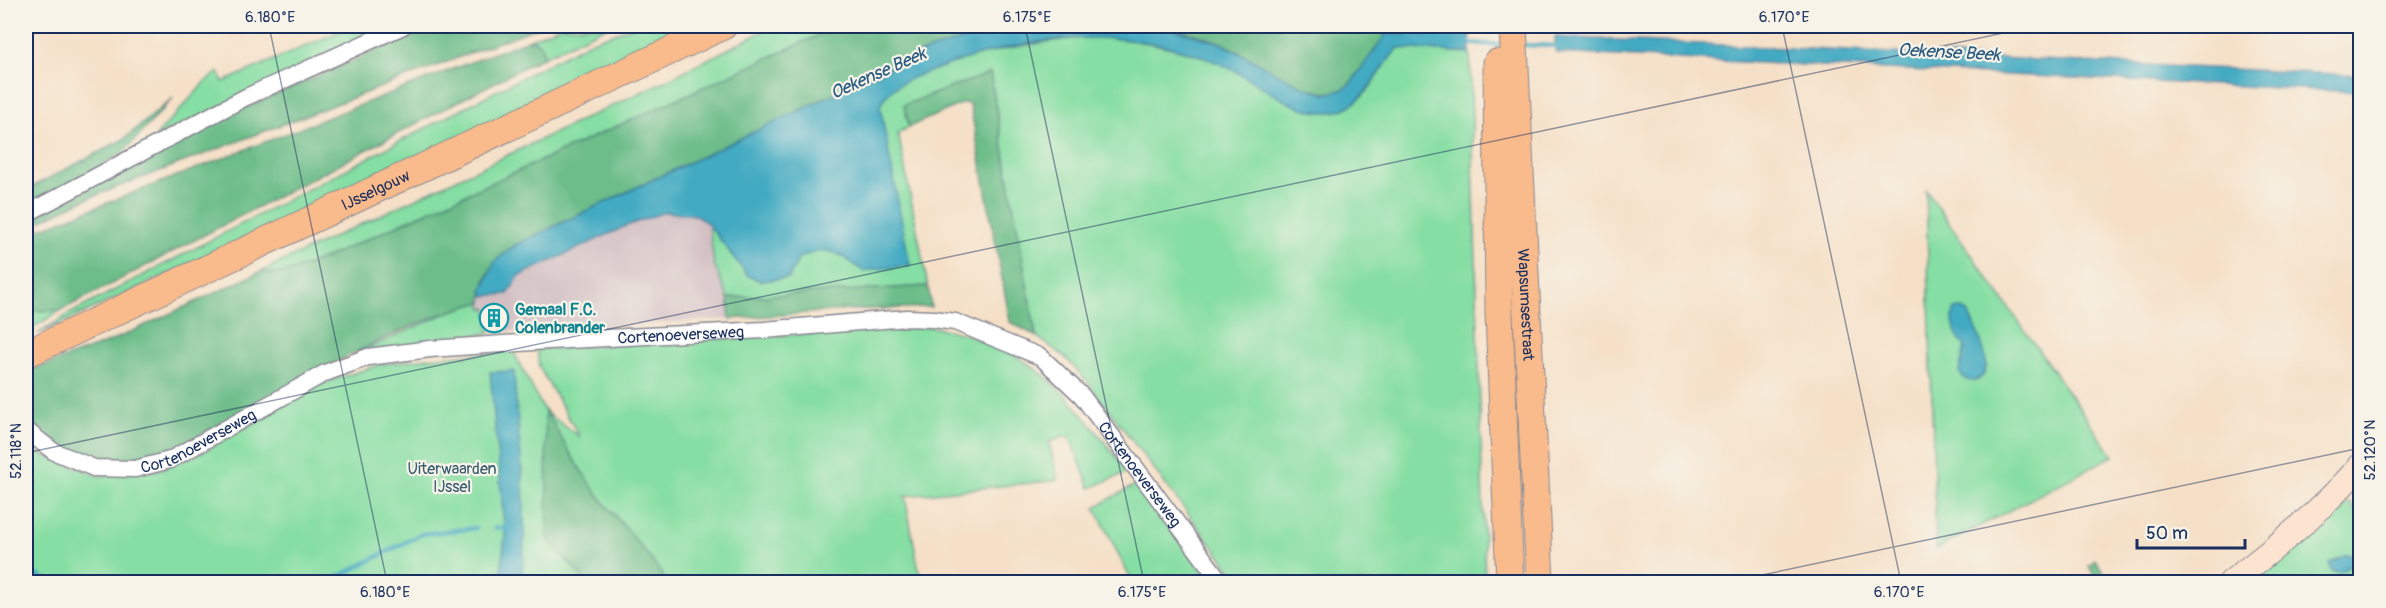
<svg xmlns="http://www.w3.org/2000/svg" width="2386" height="608" viewBox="0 0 2386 608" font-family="Pangolin,sans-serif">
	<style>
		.industrial { fill: #d2bec3 }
		.green { fill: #85dea3; stroke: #508680; stroke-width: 1.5; fill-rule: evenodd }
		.forest { fill: #6cbd89; stroke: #447674; stroke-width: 1.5 }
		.water { fill: #42aac2; stroke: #2e6c90; stroke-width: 1.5 }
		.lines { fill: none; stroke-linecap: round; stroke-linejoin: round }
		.stream { stroke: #42aac2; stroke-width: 4.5 }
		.street-casing { stroke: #888892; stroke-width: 19 }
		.secondary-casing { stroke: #888892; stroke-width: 26 }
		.primary-casing { stroke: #888892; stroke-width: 29 }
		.street { stroke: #fff; stroke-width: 16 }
		.secondary { stroke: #fde4d1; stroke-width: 24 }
		.primary { stroke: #fabb8c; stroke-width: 27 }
		.ticks { fill: none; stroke: #1b2f5e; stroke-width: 1.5; stroke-opacity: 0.45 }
		.labels { text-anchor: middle; stroke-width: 4.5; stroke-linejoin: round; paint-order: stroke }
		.street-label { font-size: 16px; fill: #1b2f5e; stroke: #f7f3e8 }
		.culture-label { font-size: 16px; font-weight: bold; fill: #0d838f; stroke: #f7f3e8; text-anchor: start }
		.park-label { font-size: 16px; fill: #365b6f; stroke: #f7f3e8 }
		.water-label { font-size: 18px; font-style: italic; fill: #295a81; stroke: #f7f3e8 }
		.neatline { fill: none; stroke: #1b2f5e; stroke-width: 2 }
		.ticks-label { font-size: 15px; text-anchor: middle; fill: #1b2f5e }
	</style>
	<rect width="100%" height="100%" fill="#f7f3e8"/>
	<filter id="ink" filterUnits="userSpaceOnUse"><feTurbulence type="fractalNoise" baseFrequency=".0167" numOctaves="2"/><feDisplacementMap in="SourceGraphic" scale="12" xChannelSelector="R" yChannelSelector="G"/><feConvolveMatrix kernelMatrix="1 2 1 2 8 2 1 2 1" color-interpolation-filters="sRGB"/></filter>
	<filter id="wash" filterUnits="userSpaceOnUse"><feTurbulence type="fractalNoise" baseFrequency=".008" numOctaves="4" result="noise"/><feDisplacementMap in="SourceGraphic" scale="24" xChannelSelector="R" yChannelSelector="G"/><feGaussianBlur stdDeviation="1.35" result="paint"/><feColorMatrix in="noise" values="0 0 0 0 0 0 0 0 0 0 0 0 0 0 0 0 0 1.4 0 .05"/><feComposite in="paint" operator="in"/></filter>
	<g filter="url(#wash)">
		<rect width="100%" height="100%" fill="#f5e0c7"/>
		<path class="industrial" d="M 665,212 L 696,215 L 708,224 L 714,264 L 728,298 L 730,319 L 489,333 L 487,308 L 482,308 L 482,291 L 485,296 L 508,294 L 519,276 L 626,226 Z"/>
		<path class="green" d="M 352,26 L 397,26 L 155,137 L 207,80 L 219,72 L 223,82 Z
			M 561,26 L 608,26 L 543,57 L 543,50 L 534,40 L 528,40 Z
			M 635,26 L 700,26 L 434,151 L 392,165 L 280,222 L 38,334 L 69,314 L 592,41 Z
			M 773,26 L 839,26 L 325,258 C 306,265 281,280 262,271 L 671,78 Z
			M 1390,26 L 1469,26 L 1470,35 L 1386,34 Z
			M 1093,37 C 1129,39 1162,44 1197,55 C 1214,60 1231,68 1247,77 C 1276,93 1312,125 1348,107 C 1371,95 1381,67 1398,48 L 1470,53 L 1485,582 L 1240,582 L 1086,380 L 1065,357 L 1036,336 L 990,73 L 904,105 L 909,127 L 898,133 L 928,286 L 728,298 L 714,264 L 709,225 L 748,276 L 761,281 C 780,270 812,242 835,251 C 845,255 854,265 863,271 L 880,106 C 897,62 1049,39 1093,37 Z
			M 1926,190 L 2113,456 L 1936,549 ZM 1965,346 L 1987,364 L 1984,374 L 1978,380 Z
			M 482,302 L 482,308 L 487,308 L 489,333 L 357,353 L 458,308 Z
			M 26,310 L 60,311 L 26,332 Z
			M 932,327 C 1032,343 1070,397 1128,472 L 1090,488 L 1069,436 L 1049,442 L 1058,480 L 905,496 L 921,582 L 26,582 L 26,441 L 38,453 L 99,476 L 158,470 L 205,451 L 318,385 L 378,365 L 428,358 L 513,351 L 545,412 L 580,437 L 539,367 L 537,349 Z
			M 1137,484 L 1211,582 L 1132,582 L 1095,507 Z
			M 2350,502 L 2360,520 L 2360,582 L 2268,582 L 2262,574 Z"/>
		<path class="forest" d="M 433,26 L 541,26 L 81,201 L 26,228 L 26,222 L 242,109 Z
			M 839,26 L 1006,26 L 923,52 L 517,244 C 496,257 482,276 482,302 C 395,324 314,376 235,416 C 201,434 161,461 122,462 C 84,463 56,445 29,421 L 29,371 L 109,342 L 262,271 C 281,280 306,265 325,258 Z
			M 1162,26 L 1390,26 C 1383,40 1354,84 1340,91 C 1312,103 1251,56 1223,44 C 1204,35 1183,31 1162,26 Z
			M 528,40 C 538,40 544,46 543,57 L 60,311 L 26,310 L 26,236 L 35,231 Z
			M 990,73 L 1036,336 L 1010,322 L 970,104 L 963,103 L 909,127 L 904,105 Z
			M 173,98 L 123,153 L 26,208 L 26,190 L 124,139 Z
			M 928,286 L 931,307 L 845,310 L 730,319 L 728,298 Z
			M 545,409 C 561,438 577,466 596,492 C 619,523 647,549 667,582 L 586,582 L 548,539 Z
			M 2095,560 L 2111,582 L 2097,582 L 2089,566 Z"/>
		<path class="water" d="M 1006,26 L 1162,26 L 1221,43 L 1299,85 L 1324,94 L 1342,90 L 1351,83 L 1386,34 L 1470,35 L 1470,53 L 1398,48 C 1378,70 1364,109 1331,112 C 1291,115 1257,80 1223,65 C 1135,25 1037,33 948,65 C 925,74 889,81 880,106 L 910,265 L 863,271 C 836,252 831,244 799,258 L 789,278 L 761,281 L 748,276 L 708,224 L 696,215 L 665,212 L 626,226 L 519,276 L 508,294 L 484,296 L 482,291 L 495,261 L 517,244 L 923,52 Z
			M 1555,37 L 2360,75 L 2360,92 L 1556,53 Z
			M 1961,308 L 1968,312 C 1975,328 1985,346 1986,363 C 1987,381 1968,388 1959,372 L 1965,346 C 1956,340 1950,320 1955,309 Z
			M 514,371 C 518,443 530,509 521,582 L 500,582 L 505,535 L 490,372 Z
			M 2346,555 L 2354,556 L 2355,563 L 2340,572 L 2331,571 L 2329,563 Z"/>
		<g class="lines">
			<path class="stream" d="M 1464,43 L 1504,45
				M 1521,45 L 1561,46
				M 495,528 L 507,528
				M 38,575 L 48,582
				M 328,582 L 422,534 L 476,528"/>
		</g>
	</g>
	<g filter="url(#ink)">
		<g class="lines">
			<g class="street-casing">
				<g id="street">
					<path d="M 26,214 L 244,98 L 403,26"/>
					<path id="s1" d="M 26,430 L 53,451 L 94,468 L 135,469 L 170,460 L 325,373 L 368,357 L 430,349 L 548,341 L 764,330 L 907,318 L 934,319 L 955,322 L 1041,357 L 1082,396 L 1221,582"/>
				</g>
			</g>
			<g class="secondary-casing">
				<path id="secondary" d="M 2231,582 C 2277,547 2322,510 2360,466"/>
			</g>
			<g class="primary-casing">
				<g id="primary">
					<path id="s2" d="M 1513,26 L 1540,582"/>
					<path d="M 1497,63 L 1499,314 L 1510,582"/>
					<path id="s3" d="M 26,354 L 723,26"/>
				</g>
			</g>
			<use href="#street" class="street"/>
			<use href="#secondary" class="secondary"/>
			<use href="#primary" class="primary"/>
		</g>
	</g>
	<path class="ticks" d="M 269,26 L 387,582M 1025,26 L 1144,582M 1782,26 L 1901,582M 26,453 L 2036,26M 1729,582 L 2360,448"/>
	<defs>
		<g id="building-ring" transform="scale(1.5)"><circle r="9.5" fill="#f7f3e8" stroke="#0f9aa8" stroke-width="1.5"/><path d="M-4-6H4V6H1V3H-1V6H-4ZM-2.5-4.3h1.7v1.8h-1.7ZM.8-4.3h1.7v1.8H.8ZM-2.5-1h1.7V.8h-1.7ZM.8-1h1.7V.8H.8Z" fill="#0f9aa8"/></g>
	</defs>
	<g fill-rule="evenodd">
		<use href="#building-ring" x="494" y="318"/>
	</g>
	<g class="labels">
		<g class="street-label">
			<text dy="6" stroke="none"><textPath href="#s3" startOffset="386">IJsselgouw</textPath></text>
			<text dy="6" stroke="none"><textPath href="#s2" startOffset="279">Wapsumsestraat</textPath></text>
			<text dy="6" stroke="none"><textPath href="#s1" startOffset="693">Cortenoeverseweg</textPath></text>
			<text dy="6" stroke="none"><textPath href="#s1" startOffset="189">Cortenoeverseweg</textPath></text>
			<text dy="6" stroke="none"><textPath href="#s1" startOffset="1215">Cortenoeverseweg</textPath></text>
		</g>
		<g class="culture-label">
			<text x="515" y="315">Gemaal F.C.<tspan x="515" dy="18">Colenbrander</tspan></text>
		</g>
		<g class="park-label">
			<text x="452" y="474">Uiterwaarden<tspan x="452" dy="18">IJssel</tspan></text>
		</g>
		<g class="water-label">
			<text transform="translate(1949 52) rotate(3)" y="6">Oekense Beek</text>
			<text transform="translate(878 73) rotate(-24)" y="6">Oekense Beek</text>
		</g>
	</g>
	<rect width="2386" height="608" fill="none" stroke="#f7f3e8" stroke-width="66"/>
	<path d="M2137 539v9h108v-9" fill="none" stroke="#1b2f5e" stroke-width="3"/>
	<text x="2146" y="539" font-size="18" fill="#1b2f5e" stroke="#f7f3e8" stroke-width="4.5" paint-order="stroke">50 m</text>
	<rect x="33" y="33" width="2320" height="542" class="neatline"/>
	<g class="ticks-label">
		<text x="270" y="22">6.180°E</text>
		<text x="1027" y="22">6.175°E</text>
		<text x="1784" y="22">6.170°E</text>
		<text transform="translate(2370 450) rotate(-90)" y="5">52.120°N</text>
		<text transform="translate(16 451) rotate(-90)" y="5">52.118°N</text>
		<text x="385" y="597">6.180°E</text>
		<text x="1142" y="597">6.175°E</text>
		<text x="1899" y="597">6.170°E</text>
	</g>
</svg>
